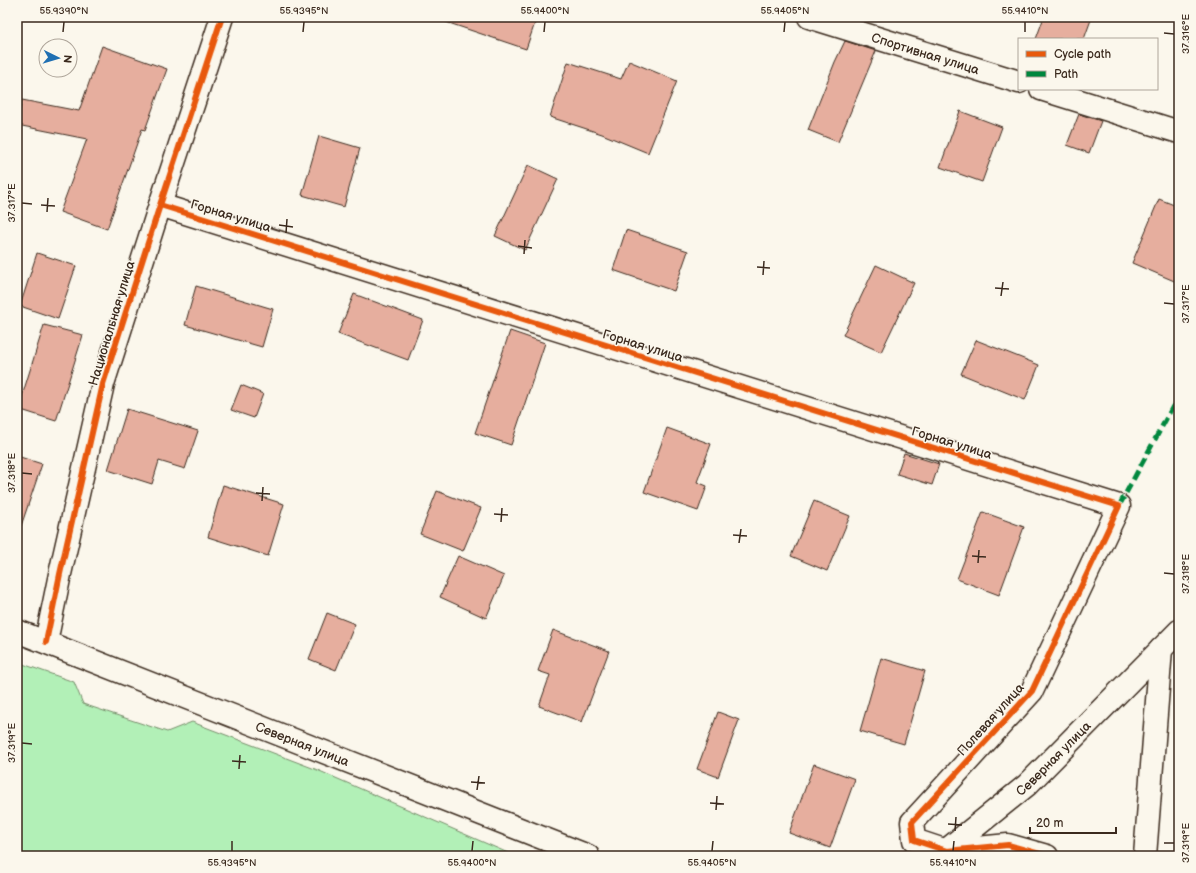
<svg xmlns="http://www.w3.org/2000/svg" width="1196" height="873" viewBox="0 0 1196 873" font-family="'Balsamiq Sans',sans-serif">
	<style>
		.green { fill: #b2f0b7; stroke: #768d6a }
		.building { fill: #e6ae9e; stroke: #3b2a1e }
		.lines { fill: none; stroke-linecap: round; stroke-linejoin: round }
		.minor-casing { stroke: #3b2a1e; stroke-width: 25 }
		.minor { stroke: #fbf7ec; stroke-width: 22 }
		.quiet { stroke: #00873e; stroke-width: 5; stroke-dasharray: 10 5; stroke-linecap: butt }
		.cycleway-casing { stroke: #fbf7ec; stroke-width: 8 }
		.cycleway { stroke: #e8590c; stroke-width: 6 }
		.ticks { fill: none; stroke: #3b2a1e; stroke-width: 1.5 }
		.labels { text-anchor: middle; stroke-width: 3; stroke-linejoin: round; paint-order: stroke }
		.street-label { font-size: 13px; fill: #3b2a1e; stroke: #fbf7ec }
		.neatline { fill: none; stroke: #3b2a1e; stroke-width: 1.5 }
		.ticks-label { font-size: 10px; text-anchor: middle; fill: #3b2a1e }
	</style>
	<rect width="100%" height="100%" fill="#fbf7ec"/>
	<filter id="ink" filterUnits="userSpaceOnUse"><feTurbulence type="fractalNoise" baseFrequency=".025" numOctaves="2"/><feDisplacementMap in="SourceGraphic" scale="8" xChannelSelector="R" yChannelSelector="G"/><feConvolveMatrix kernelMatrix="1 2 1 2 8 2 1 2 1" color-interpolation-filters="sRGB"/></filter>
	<g filter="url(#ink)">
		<path class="green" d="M 17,662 L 74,682 L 83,704 L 167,732 L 192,722 L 315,769 L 515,856 L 17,856 Z"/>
		<path class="building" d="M 444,17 L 537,17 L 526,49 L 443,21 Z
			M 1044,17 L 1092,17 L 1084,39 L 1036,39 Z
			M 845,41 L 876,51 L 838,142 L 808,130 L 835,62 Z
			M 102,46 L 167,69 L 145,130 L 142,129 L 107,229 L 60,212 L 87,139 L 17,125 L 22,100 L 79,111 Z
			M 629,61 L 677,81 L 648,153 L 602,134 L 550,117 L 568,62 L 621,79 Z
			M 960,111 L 1002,127 L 982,182 L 940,167 Z
			M 1079,114 L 1101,121 L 1089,153 L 1067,145 Z
			M 319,136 L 360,148 L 344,207 L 302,195 Z
			M 528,165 L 558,179 L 525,250 L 495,236 Z
			M 1159,199 L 1179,207 L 1179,283 L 1132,263 Z
			M 626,230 L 688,251 L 674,291 L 613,270 Z
			M 37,253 L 76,266 L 58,319 L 20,306 Z
			M 876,265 L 914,283 L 881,352 L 843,335 Z
			M 196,286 L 273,309 L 262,347 L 185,325 Z
			M 354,294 L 423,320 L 408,360 L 338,334 Z
			M 44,325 L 83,335 L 56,421 L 18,409 Z
			M 510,331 L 545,343 L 511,445 L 475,433 Z
			M 976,340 L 1039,365 L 1025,400 L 961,374 Z
			M 241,385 L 263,394 L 254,418 L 231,410 Z
			M 127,409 L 198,431 L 185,469 L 159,461 L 152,484 L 108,470 Z
			M 667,428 L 711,444 L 697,482 L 707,486 L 698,511 L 644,492 Z
			M 904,453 L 939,464 L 932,485 L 897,474 Z
			M 17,456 L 42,464 L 21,526 L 17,526 Z
			M 223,485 L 284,504 L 268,556 L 208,537 Z
			M 437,491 L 481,508 L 463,551 L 420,534 Z
			M 814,501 L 850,516 L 827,571 L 791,556 Z
			M 983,512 L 1024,527 L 999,595 L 957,579 Z
			M 458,556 L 504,576 L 486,618 L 440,597 Z
			M 327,613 L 355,624 L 336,670 L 309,659 Z
			M 553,630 L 609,651 L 582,722 L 539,706 L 550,675 L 538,671 Z
			M 881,658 L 925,671 L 904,744 L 860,731 Z
			M 718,712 L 739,720 L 718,777 L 697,769 Z
			M 814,764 L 855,779 L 830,848 L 789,833 Z"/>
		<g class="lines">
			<g class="minor-casing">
				<g id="minor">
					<path id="s1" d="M 809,17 L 1019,82"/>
					<path d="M 1041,89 L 1179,132"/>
					<path d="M 160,205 L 1119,506 L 1032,691 L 912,822 L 914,840 L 947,851 L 1008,845 L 1047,856"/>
					<path id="s2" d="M 17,631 L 588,856"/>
					<path d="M 46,642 L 60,574 L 103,384 L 160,205 L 222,17"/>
					<path id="s3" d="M 944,852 L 1027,785 L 1179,631"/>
					<path d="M 1145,856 L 1161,649"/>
				</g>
			</g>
			<use href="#minor" class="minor"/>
			<path class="quiet" d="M 1119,506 L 1179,395"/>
			<g class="cycleway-casing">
				<path id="cycleway" d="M 160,205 L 1119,506 L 1032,691 L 912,822 L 914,840 L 947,851 L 1008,845 L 1047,856
					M 46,642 L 60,574 L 103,384 L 160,205 L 222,17"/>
			</g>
			<use href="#cycleway" class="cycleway"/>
		</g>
	</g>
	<path class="ticks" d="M 63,32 L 64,22M 303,32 L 304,22M 544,32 L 545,22M 784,32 L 785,22M 1025,32 L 1025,22M 1164,33 L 1174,34M 22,203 L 32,204M 41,205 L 55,206M 47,212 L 48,198M 279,225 L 293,227M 286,233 L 287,219M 518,246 L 532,248M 524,254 L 525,240M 757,267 L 770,268M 763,275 L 764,261M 995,288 L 1009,289M 1001,296 L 1003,282M 1164,303 L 1174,304M 22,473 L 32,474M 256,493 L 270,494M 262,501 L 263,487M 494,514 L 508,515M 501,522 L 502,508M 733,535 L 747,536M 739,543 L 741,529M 972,556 L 986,557M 978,563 L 979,550M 1164,573 L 1174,574M 22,743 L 32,744M 232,761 L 246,762M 239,769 L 240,755M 471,782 L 485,783M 477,790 L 479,776M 710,803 L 724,804M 716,810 L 717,796M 948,824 L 962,825M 955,831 L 956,817M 1164,843 L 1174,843M 232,851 L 232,841M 472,851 L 473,841M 712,851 L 713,841M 953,851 L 954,841"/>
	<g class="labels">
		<g class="street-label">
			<text dy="5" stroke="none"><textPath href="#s1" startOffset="122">Спортивная улица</textPath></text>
			<text transform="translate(231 215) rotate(17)" y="5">Горная улица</text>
			<text transform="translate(111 323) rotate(-73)" y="5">Национальная улица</text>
			<text transform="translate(643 345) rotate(17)" y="5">Горная улица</text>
			<text transform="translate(952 442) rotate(17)" y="5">Горная улица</text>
			<text transform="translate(990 719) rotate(-48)" y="5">Полевая улица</text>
			<text dy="5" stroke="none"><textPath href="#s2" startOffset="307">Северная улица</textPath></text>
			<text dy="5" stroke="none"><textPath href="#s3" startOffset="144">Северная улица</textPath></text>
		</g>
	</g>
	<rect width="1196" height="873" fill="none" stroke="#fbf7ec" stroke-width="44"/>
	<rect x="1018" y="38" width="140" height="52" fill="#fbf7ec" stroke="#aea59a"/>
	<rect x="1026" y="51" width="20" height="6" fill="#e8590c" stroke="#aea59a"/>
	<text x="1054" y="58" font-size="12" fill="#3b2a1e">Cycle path</text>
	<rect x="1026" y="71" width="20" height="6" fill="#00873e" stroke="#aea59a"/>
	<text x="1054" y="78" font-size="12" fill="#3b2a1e">Path</text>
	<g transform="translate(58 58) rotate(95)"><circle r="19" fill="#fbf7ec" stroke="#aea59a"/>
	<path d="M0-3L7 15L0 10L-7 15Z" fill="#1f6fb2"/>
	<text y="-6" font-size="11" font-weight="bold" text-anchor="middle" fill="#3b2a1e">N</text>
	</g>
	<path d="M1030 827v6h86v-6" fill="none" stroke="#3b2a1e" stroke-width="2"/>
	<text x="1036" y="827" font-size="12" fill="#3b2a1e" stroke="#fbf7ec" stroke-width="3" paint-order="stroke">20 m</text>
	<rect x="22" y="22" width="1152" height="829" class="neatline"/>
	<g class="ticks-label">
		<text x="64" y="14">55.9390°N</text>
		<text x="304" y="14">55.9395°N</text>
		<text x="545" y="14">55.9400°N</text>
		<text x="785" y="14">55.9405°N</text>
		<text x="1025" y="14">55.9410°N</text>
		<text transform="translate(1185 34) rotate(-90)" y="4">37.316°E</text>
		<text transform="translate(11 203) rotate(-90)" y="4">37.317°E</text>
		<text transform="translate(1185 304) rotate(-90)" y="4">37.317°E</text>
		<text transform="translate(11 473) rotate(-90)" y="4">37.318°E</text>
		<text transform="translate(1185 574) rotate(-90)" y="4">37.318°E</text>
		<text transform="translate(11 743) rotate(-90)" y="4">37.319°E</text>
		<text transform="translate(1185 843) rotate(-90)" y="4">37.319°E</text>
		<text x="232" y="866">55.9395°N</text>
		<text x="472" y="866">55.9400°N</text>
		<text x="712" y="866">55.9405°N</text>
		<text x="953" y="866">55.9410°N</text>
	</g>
</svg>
